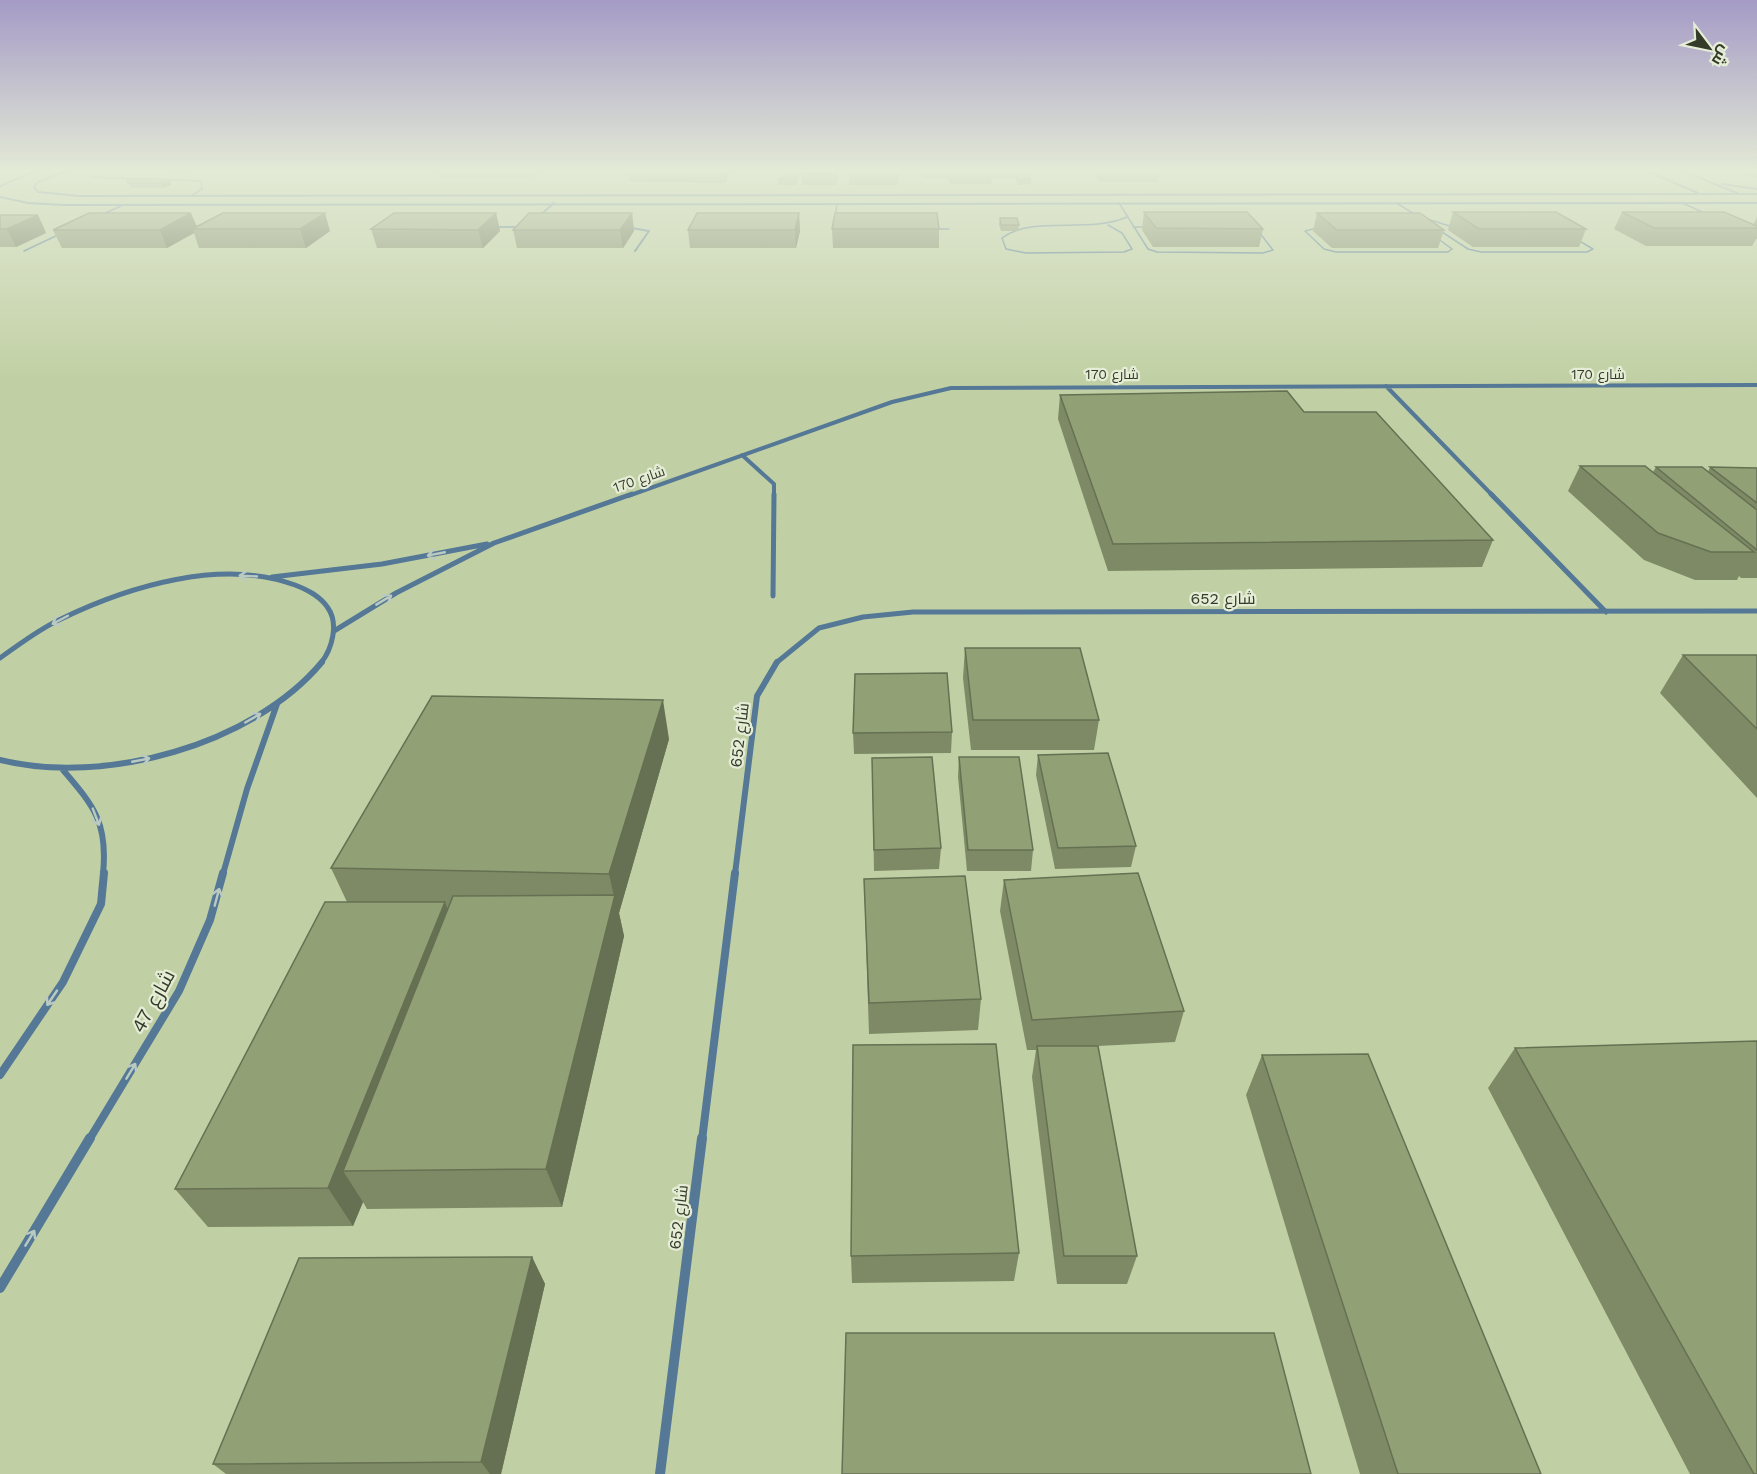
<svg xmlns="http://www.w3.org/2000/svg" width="1757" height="1474" viewBox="0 0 1757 1474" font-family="'Work Sans',Cairo,sans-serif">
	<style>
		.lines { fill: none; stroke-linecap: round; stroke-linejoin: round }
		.lane { stroke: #547895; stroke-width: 1.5 }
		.street-far5 { stroke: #547895; stroke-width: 2 }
		.street-far4 { stroke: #547895; stroke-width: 4 }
		.street-far3 { stroke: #547895; stroke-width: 5 }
		.street-far2 { stroke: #547895; stroke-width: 6 }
		.street-far1 { stroke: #547895; stroke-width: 8 }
		.street { stroke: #547895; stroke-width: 10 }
		.wall { fill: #7e8a65 }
		.shaded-wall { fill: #667053 }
		.building { fill: #92a076; stroke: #667053; stroke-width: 1.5 }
		.oneway { stroke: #bacac3 }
		.labels { text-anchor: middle; stroke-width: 4.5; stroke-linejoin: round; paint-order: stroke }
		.far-street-label { font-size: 14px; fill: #353b29; stroke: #e5edd7 }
		.street-label { font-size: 16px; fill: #353b29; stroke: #e5edd7 }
		.near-street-label { font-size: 20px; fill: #353b29; stroke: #e5edd7 }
	</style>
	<rect width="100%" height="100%" fill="#c1d0a4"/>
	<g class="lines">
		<path class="lane" d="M 92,177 L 201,181 L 202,189 L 191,196
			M 1119,203 L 1148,249 L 1157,252 L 1263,253 L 1273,250 L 1259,232
			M 1682,203 L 1707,214
			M 1398,204 L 1416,215
			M 101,215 L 123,205
			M 835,219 L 837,204
			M 1427,219 L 1453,227
			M 1108,225 L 1122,233 L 1132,249 L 1124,252 L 1026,253 L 1006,249 L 1002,238 C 1032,215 1088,234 1127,217
			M 1133,227 L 1147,227
			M 1317,228 L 1305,231 L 1324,249 L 1336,252 L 1448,252 L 1452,249 L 1437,238
			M 934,229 L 949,229
			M 1439,230 L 1468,249 L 1481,252 L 1587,252 L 1593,249 L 1576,239
			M 24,251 L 60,234"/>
		<path class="street-far5" d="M 64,172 L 38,182 L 34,187 L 38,192 L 79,196 L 1757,194
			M 1649,172 L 1698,193
			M 1685,172 L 1737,193
			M 1747,174 L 1757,176
			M 1722,184 L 1757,189
			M 0,186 L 33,172
			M 0,197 L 28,203 L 63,205 L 1757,203
			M 537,218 L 554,203
			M 493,227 L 521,227
			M 626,227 L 649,231 L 635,251"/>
		<path class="street-far4" d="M 1386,386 L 1493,496
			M 742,455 L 774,484 L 774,496
			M 628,496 L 892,402 L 951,388 L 1757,385"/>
		<path class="street-far3" d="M 1491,494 L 1606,612
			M 272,577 L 382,564 L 487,544
			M 773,596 L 774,494
			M 334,631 L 396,593 L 494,543 L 632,494
			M 0,658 C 20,644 39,629 61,619 C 129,586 222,558 295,585 C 308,590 320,596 328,608 C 339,624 332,649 321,663
			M 776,663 L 819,628 L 863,617 L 913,612 L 1757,611"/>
		<path class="street-far2" d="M 0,760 C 104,786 253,745 322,662
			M 63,770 C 95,807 108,824 103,874
			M 223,874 L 247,789 L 277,704
			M 735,874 L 757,696 L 777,662"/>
		<path class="street-far1" d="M 0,1075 L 63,982 L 101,904 L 104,873
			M 89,1140 L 179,991 L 210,920 L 223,873
			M 702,1140 L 735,873"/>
		<path class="street" d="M 0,1288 L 90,1138
			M 660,1474 L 702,1138"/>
	</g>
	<path class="wall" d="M 124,172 L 191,172 L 191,173 Z
		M 438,172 L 538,172 L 534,177 L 440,177 Z
		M 628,172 L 730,172 L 725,183 L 630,182 Z
		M 838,172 L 836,185 L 802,185 L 801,174 Z
		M 849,172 L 899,172 L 898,185 L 849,185 Z
		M 922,172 L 1019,172 L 1019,176 L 1031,179 L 1031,184 L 1018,185 L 1016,181 L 1016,178 L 992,178 L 991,184 L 950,184 L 948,178 L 923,178 Z
		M 1093,172 L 1159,172 L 1158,182 L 1100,182 Z
		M 798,176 L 798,181 L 796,185 L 778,185 L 778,179 Z
		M 169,179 L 171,185 L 163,188 L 131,188 L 127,180 Z
		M 1144,212 L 1263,229 L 1259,247 L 1153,247 L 1142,230 Z
		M 1453,212 L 1586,229 L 1579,247 L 1473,247 L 1448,230 Z
		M 1622,212 L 1753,225 L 1757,217 L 1757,239 L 1756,239 L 1752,246 L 1646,246 L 1614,229 Z
		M 223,213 L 330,231 L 306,248 L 199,248 L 194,233 L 167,248 L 62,248 L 53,230 L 197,227 Z
		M 496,213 L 500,231 L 483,248 L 377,248 L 371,229 Z
		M 632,213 L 634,231 L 623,248 L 517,248 L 513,230 Z
		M 799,213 L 800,231 L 796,248 L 690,248 L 688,230 Z
		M 1317,213 L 1444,230 L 1438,248 L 1332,248 L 1313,231 Z
		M 0,215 L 38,215 L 46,233 L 16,247 L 0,247 Z
		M 1000,218 L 1019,225 L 1018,231 L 1001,231 L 999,224 Z
		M 832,229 L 939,229 L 939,248 L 833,248 Z
		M 1060,395 L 1304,412 L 1493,540 L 1482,567 L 1108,571 L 1058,419 Z
		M 1580,466 L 1653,472 L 1656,467 L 1708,472 L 1710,467 L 1757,468 L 1757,578 L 1741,578 L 1739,576 L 1737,580 L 1695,580 L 1644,560 L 1568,491 Z
		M 965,648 L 1099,720 L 1094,750 L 971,750 L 963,678 Z
		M 1683,655 L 1757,655 L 1757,798 L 1660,693 Z
		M 952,732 L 951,753 L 854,754 L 853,733 Z
		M 669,739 L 619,913 L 624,936 L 562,1207 L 367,1209 L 363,1202 L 353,1226 L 208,1227 L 175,1189 L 347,902 L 331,868 Z
		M 1038,755 L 1136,846 L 1131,867 L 1055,869 L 1036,775 Z
		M 959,757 L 1033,850 L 1031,871 L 967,871 L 958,777 Z
		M 872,758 L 941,848 L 939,869 L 874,871 Z
		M 864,879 L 981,999 L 978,1030 L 869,1034 Z
		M 1004,880 L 1184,1011 L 1175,1042 L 1098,1046 L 1137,1256 L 1127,1284 L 1057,1284 L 1032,1077 L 1036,1050 L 1027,1050 L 1000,911 Z
		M 1515,1048 L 1757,1474 L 1690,1474 L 1488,1088 Z
		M 1262,1055 L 1541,1474 L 1360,1474 L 1246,1095 Z
		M 1019,1253 L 1014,1281 L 852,1283 L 851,1256 Z
		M 532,1257 L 545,1284 L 501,1474 L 226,1474 L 213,1464 Z"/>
	<path class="shaded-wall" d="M 724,172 L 730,172 L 725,183 Z
		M 836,172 L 838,172 L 838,175 L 836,185 Z
		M 169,179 L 171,185 L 163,188 L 161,183 Z
		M 191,213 L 198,229 L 192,229 L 194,233 L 167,248 L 160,230 Z
		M 325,213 L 330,231 L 306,248 L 300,229 Z
		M 496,213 L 500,231 L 483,248 L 478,230 Z
		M 632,213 L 634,231 L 623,248 L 620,230 Z
		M 799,213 L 800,231 L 796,248 L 795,230 Z
		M 38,215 L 46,233 L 16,247 L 7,229 Z
		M 663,700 L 669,739 L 619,913 L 624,936 L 562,1207 L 546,1169 L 614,896 L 609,874 Z
		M 445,902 L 461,942 L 343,1171 L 363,1202 L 353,1226 L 328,1188 Z
		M 532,1257 L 545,1284 L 501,1474 L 490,1474 L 481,1462 Z"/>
	<path class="building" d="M 802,172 L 836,172 L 836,174 L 801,174 Z
		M 1029,175 L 1031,179 L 1018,179 L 1016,176 Z
		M 784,176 L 798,176 L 796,180 L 778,179 Z
		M 169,179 L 161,183 L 128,183 L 127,180 Z
		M 1144,212 L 1247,212 L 1263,229 L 1156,228 Z
		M 1453,212 L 1556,212 L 1586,229 L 1479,229 Z
		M 1622,212 L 1724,212 L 1757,226 L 1757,228 L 1654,228 Z
		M 89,213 L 191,213 L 160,230 L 53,230 Z
		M 223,213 L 325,213 L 300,229 L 192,229 Z
		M 394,213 L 496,213 L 478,230 L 371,229 Z
		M 529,213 L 632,213 L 620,230 L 513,230 Z
		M 697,213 L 799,213 L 795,230 L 688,230 Z
		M 835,213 L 937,213 L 939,229 L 832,229 Z
		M 1317,213 L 1420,213 L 1444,230 L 1337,230 Z
		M 0,215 L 38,215 L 7,229 L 0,229 Z
		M 1000,218 L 1017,218 L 1019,225 L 1001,225 Z
		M 1287,391 L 1304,412 L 1376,412 L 1493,540 L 1113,544 L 1060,395 Z
		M 1580,466 L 1645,466 L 1754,552 L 1711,552 L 1658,533 Z
		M 1656,467 L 1702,467 L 1757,510 L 1757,550 Z
		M 1710,467 L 1757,468 L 1757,503 Z
		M 965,648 L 1080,648 L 1099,720 L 973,720 Z
		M 1683,655 L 1757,655 L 1757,729 Z
		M 947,673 L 952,732 L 853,733 L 855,674 Z
		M 432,696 L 663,700 L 609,874 L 331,868 Z
		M 1108,753 L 1136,846 L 1058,848 L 1038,755 Z
		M 932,757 L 941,848 L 874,850 L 872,758 Z
		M 959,757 L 1019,757 L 1033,850 L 968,850 Z
		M 1138,873 L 1184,1011 L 1032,1020 L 1004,880 Z
		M 965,876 L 981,999 L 869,1003 L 864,879 Z
		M 615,895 L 546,1169 L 343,1171 L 453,896 Z
		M 325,902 L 445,902 L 328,1188 L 175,1189 Z
		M 1757,1041 L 1757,1474 L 1754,1474 L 1515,1048 Z
		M 996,1044 L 1019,1253 L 851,1256 L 853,1045 Z
		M 1037,1046 L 1098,1046 L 1137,1256 L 1064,1256 Z
		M 1368,1054 L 1541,1474 L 1398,1474 L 1262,1055 Z
		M 532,1257 L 481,1462 L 213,1464 L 299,1258 Z
		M 846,1333 L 1274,1333 L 1311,1474 L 842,1474 Z"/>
	<defs><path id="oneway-shaft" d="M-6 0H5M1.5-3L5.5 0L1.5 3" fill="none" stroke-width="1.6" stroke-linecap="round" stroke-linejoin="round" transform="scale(1.5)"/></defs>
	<g class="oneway">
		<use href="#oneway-shaft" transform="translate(436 554) rotate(169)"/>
		<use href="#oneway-shaft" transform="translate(248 576) rotate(-177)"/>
		<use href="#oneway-shaft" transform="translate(384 600) rotate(-31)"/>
		<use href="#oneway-shaft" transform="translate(60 620) rotate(152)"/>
		<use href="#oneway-shaft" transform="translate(253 718) rotate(-30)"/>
		<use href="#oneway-shaft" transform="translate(141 760) rotate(-11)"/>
		<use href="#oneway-shaft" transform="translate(96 817) rotate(69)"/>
		<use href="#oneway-shaft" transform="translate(217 897) rotate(-75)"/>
		<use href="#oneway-shaft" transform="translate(52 998) rotate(124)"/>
		<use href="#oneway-shaft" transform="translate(131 1071) rotate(-59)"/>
		<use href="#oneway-shaft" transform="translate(30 1238) rotate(-59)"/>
	</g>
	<linearGradient id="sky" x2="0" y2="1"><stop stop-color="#a59bc6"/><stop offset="0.45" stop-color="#e3ead6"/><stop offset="1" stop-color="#e3ead6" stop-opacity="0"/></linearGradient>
	<rect width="1757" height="379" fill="url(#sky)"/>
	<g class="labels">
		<g class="far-street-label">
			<text x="1112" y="379">شارع 170</text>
			<text x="1598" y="379">شارع 170</text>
			<text transform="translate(639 479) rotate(-19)" y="5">شارع 170</text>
		</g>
		<g class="street-label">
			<text x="1223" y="604">شارع 652</text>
			<text transform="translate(739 735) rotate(-83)" y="6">شارع 652</text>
			<text transform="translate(678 1217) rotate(-83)" y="6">شارع 652</text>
		</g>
		<g class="near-street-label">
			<text transform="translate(153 1001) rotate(-61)" y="7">شارع 47</text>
		</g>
	</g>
	<g transform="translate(1709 48) rotate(122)" stroke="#e5edd7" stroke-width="4.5" paint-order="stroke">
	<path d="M0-4.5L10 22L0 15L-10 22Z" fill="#353b29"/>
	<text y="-9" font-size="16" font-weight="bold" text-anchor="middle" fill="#353b29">ش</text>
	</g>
</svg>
